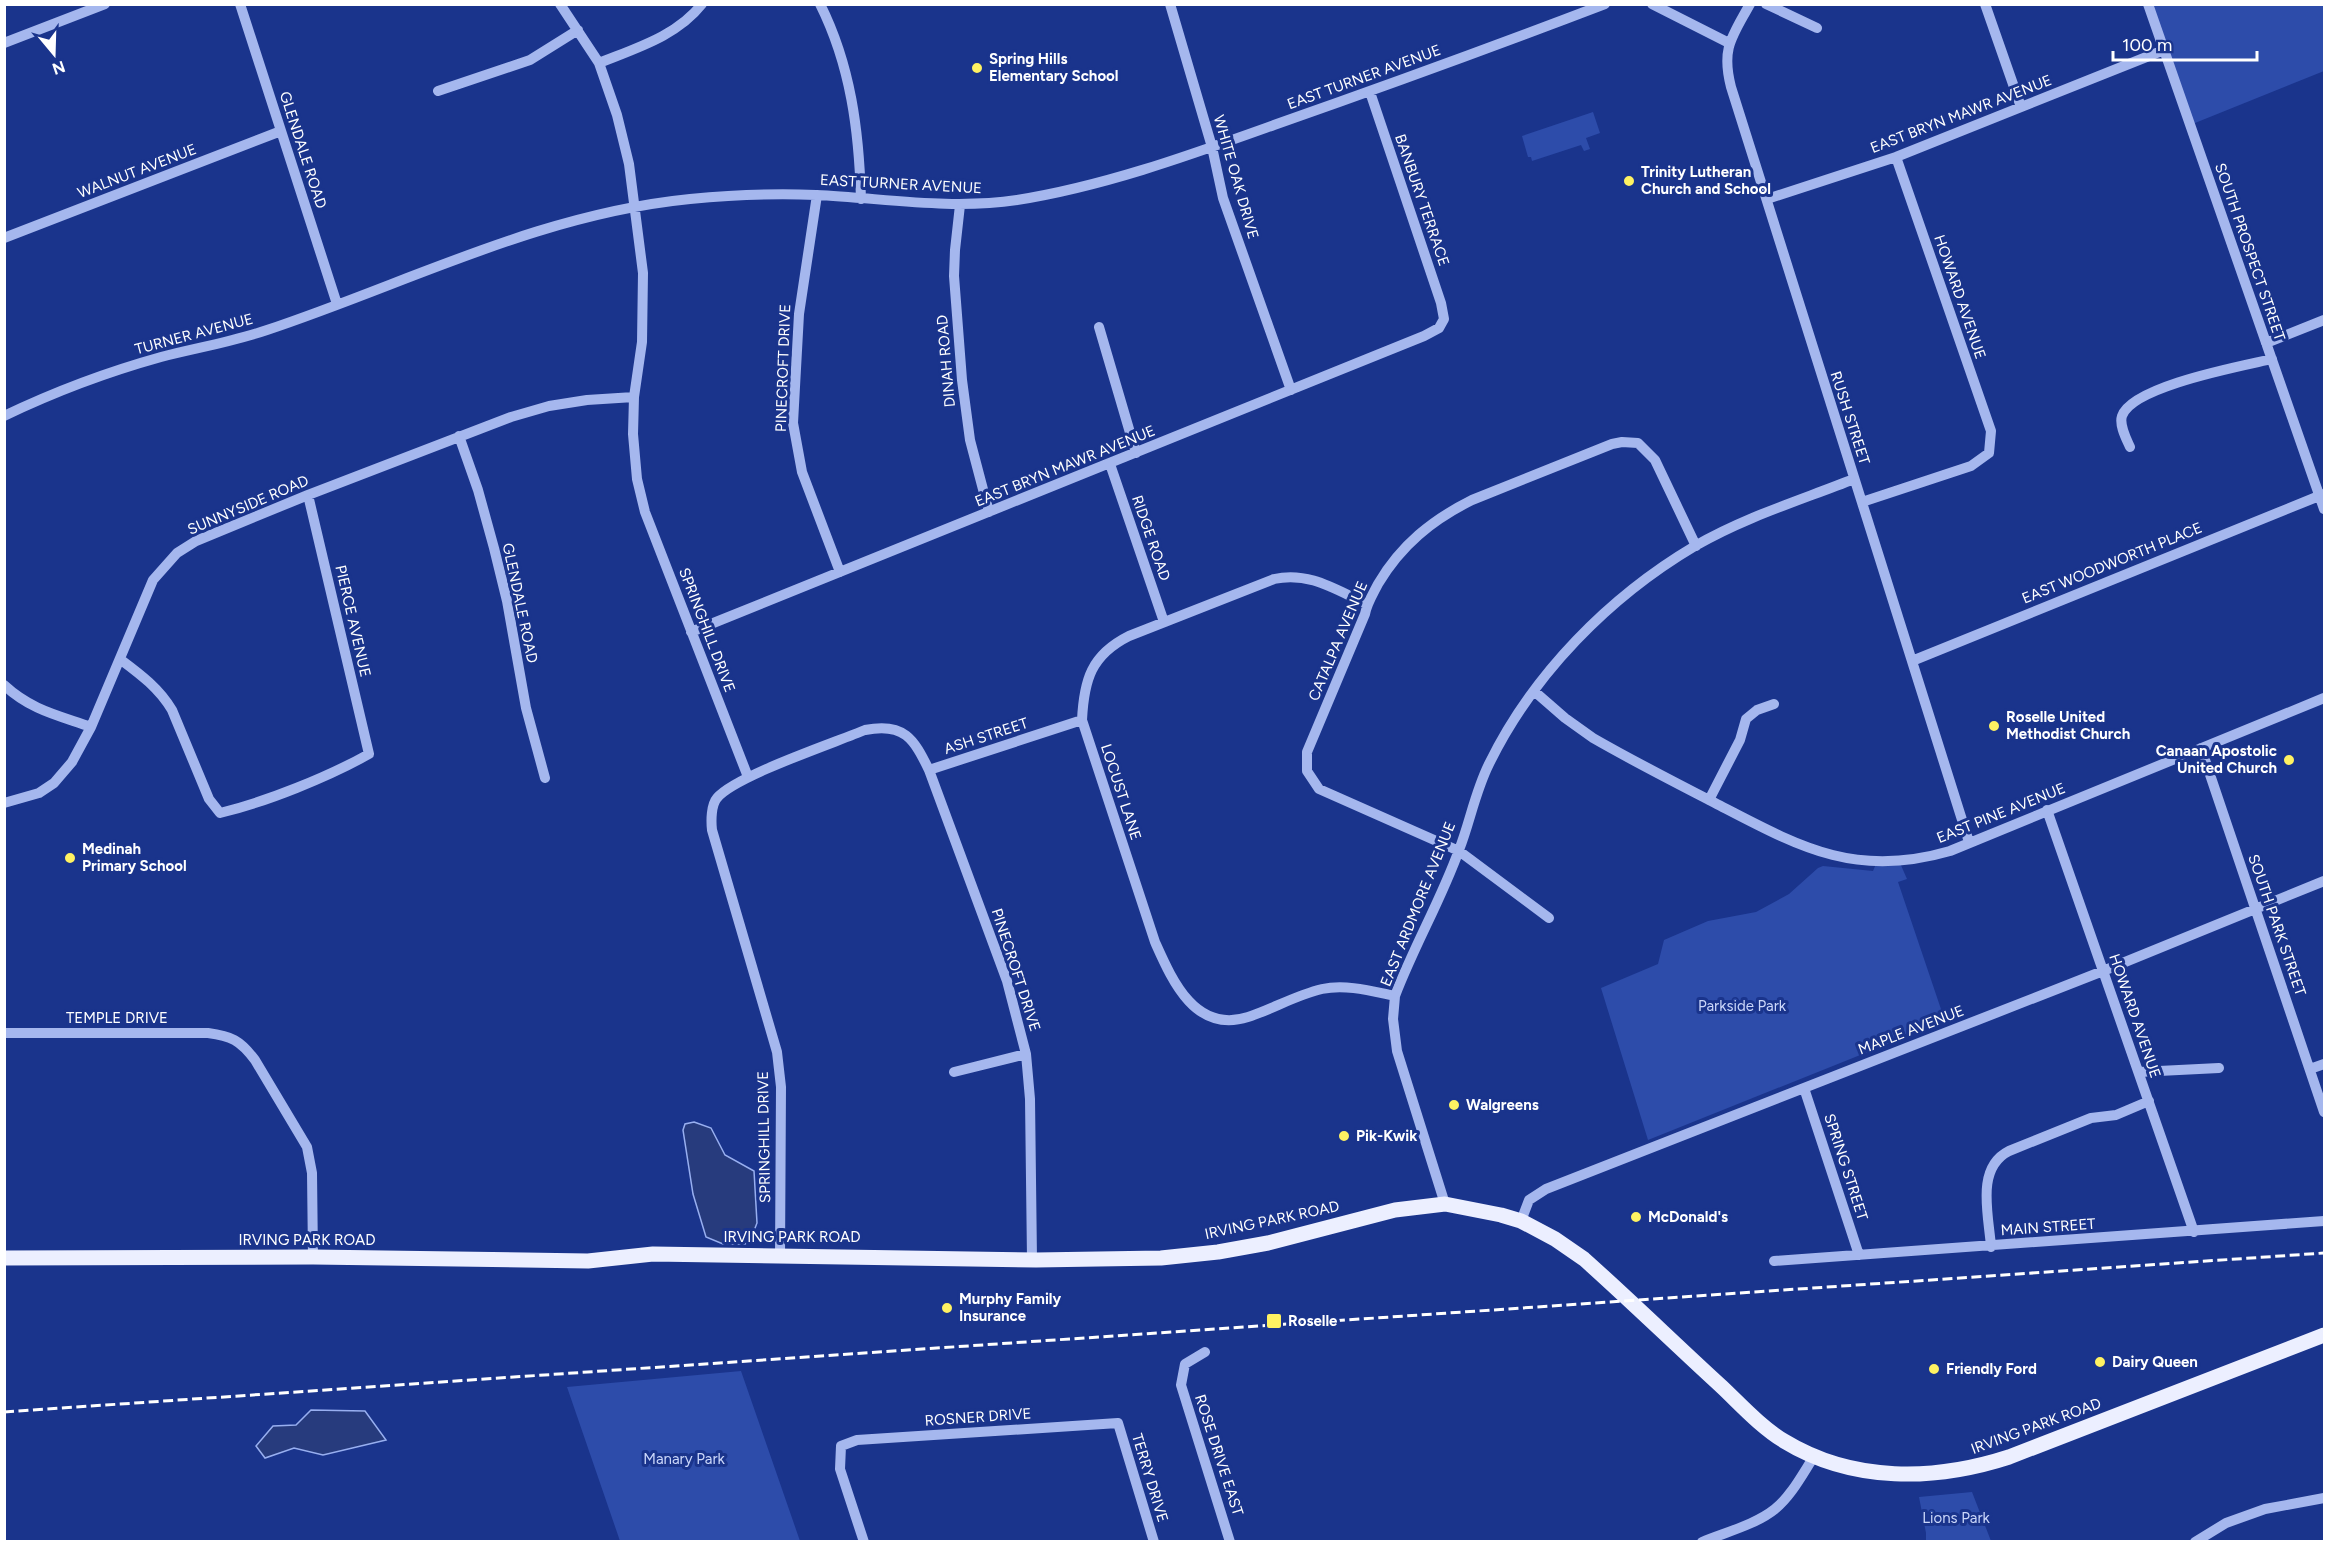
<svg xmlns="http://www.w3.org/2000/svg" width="2329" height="1546" viewBox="0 0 2329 1546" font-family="Figtree,sans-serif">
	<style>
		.green { fill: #2d4caa }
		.water { fill: #273b7d; stroke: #98aff0; stroke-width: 1.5 }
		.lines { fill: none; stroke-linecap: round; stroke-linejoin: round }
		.minor { stroke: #a5b7ee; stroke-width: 10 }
		.major { stroke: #ecefff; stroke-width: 15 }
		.rail { stroke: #fff; stroke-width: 3; stroke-dasharray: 10 4.5; stroke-linecap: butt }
		.poi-dot { fill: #fff262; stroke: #1a348c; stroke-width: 2 }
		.labels { text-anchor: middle; stroke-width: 6; stroke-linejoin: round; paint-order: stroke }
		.poi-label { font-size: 15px; font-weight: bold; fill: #fff; stroke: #1a348c; text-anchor: start }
		.street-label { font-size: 15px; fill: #fff; stroke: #1a348c }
		.park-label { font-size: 15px; fill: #cbd7fa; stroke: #1a348c }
	</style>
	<rect width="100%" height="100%" fill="#1a348c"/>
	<path class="green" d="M 2149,5 L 2324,5 L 2324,71 L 2190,125 Z
		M 1593,112 L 1600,133 L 1586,138 L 1590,149 L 1584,151 L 1581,145 L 1532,161 L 1531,157 L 1528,157 L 1522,136 Z
		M 1900,863 L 1907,879 L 1898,882 L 1945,1021 L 1648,1140 L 1601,988 L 1658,964 L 1664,940 L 1708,921 L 1756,912 L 1789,894 L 1818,868 L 1823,866 L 1873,871 L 1876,864 Z
		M 741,1371 L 800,1541 L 620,1541 L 567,1387 Z
		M 1972,1492 L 1991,1541 L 1926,1541 L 1926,1533 L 1919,1497 Z"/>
	<path class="water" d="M 694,1122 L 711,1128 L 725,1155 L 754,1171 L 757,1223 L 750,1241 L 745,1244 L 723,1244 L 706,1237 L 693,1194 L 683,1130 L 685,1124 Z
		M 311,1410 L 365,1411 L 386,1440 L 323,1455 L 294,1448 L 265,1458 L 256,1446 L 273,1426 L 296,1425 Z"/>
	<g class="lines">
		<path class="minor" d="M 240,4 L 337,304
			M 560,4 L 599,63 L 617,115 L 629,164 L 643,273 L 642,342 L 634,397 L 633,434 L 637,479 L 645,512 L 748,777
			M 820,4 C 851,66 859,131 861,199
			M 1170,4 L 1212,147 L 1223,198 L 1291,390
			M 1652,4 L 1729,43
			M 1750,4 C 1732,37 1721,48 1731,87 L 1969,842
			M 1766,4 L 1817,28
			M 1985,4 L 2021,107
			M 2148,4 L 2324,509
			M 4,43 L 105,4
			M 599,63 C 636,48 677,36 702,4
			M 438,91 L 530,60 L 578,30
			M 817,195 L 799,314 L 793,423 L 802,472 L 840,572
			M 1767,199 L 1896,157 L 2164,50
			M 960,205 L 955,250 L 954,276 L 962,380 L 970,440 L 989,512
			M 4,238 L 281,131
			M 1099,327 L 1136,453
			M 2266,343 L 2324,320
			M 4,416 C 54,392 107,372 161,357 C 196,348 232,342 267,330 C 408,283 539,214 690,199 C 732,195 774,193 816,195 C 883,198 949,210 1017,200 C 1105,186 1190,155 1274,125 C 1385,86 1495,46 1605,4
			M 459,436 L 478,490 L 494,548 L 507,601 L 526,708 L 545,778
			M 2130,447 C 2126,438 2119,425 2122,416 C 2132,386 2242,366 2272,359
			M 1110,464 L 1164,622
			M 1862,502 L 1971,466 L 1989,453 L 1991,431 L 1896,157
			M 1367,604 C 1336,590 1309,571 1274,579 L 1129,636 C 1091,655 1084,680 1082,720 L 1155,942 C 1172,980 1195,1034 1248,1017 C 1273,1009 1296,995 1322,989 C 1346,984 1371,991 1395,996
			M 691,632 L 1424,336 L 1439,328 L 1444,319 L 1441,303 L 1370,92
			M 120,659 C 140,674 159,688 172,710 L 209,799 L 220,813 C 266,802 328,777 369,754 L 308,495
			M 1912,661 L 2324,494
			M 4,685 C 31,710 57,715 91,727
			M 1534,691 L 1565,718 L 1593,738 C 1633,761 1674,782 1715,803 C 1798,846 1854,879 1950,851 L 2324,698
			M 2201,748 L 2324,1112
			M 929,770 L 1082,720
			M 1709,800 L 1740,740 L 1746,719 L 1757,710 L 1774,704
			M 4,803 L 39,793 L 54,783 L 72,762 L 91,727 L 153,580 L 177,553 L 196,541 L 308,495 L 511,417 L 549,406 L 587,400 L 634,397
			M 2047,810 L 2194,1232
			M 1549,918 L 1459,851 L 1319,789 L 1307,771 L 1307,752 L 1365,614 C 1367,603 1373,594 1378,584 C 1401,545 1432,520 1472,500 L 1612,444 L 1622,442 L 1638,443 L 1655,460 L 1696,546
			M 4,1033 L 208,1033 C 231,1036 240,1040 255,1060 L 307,1147 L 312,1173 L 313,1257
			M 2310,1069 L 2324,1064
			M 954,1072 L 1026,1054
			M 2139,1072 L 2219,1068
			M 1804,1088 L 1859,1255
			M 1445,1204 L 1397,1051 L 1393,1019 L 1395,996 C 1414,946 1441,900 1459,850 C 1470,822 1475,792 1489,764 C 1533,674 1609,597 1695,546 C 1745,517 1801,500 1854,479
			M 1521,1221 L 1529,1200 L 1546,1189 L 2103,971 L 2324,881
			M 1991,1247 C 1989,1216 1975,1168 2009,1151 L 2091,1118 L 2116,1115 L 2149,1101
			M 780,1256 L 781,1087 L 777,1052 L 712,830 C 711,821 711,805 717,798 C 735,776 834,743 865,730 C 904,722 914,739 929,770 L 1007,981 L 1026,1054 L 1030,1099 L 1032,1260
			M 1774,1261 L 2324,1221
			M 1205,1352 L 1185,1364 L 1181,1385 L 1230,1542
			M 864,1542 L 840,1469 L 841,1446 L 857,1440 L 1118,1423 L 1154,1542
			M 1702,1542 C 1726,1532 1755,1525 1775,1509 C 1792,1495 1803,1473 1815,1455
			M 2195,1542 L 2226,1523 L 2265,1509 L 2324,1498"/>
		<path class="major" d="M 4,1258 L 313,1257 L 588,1261 L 653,1254 L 1036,1260 L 1161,1258 L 1218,1252 L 1268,1243 L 1395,1210 L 1445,1204 L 1501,1215 L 1521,1221 L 1555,1239 L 1584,1259 C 1631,1301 1676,1345 1722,1387 C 1741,1405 1761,1427 1784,1441 C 1853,1483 1935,1481 2009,1457 L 2324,1335"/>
		<path class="rail" d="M 4,1412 L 2324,1253"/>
	</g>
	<g class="poi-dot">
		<circle cx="977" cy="68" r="6"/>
		<circle cx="1629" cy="181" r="6"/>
		<circle cx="1994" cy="726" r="6"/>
		<circle cx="2289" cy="760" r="6"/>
		<circle cx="70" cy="858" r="6"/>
		<circle cx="1454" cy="1105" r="6"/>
		<circle cx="1344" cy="1136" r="6"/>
		<circle cx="1636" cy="1217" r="6"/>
		<circle cx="947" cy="1308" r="6"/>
		<rect x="1266" y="1313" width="16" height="16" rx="3"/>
		<circle cx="2100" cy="1362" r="6"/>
		<circle cx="1934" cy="1369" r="6"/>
	</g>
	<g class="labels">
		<g class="poi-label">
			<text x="989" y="64">Spring Hills<tspan x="989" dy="17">Elementary School</tspan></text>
			<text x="1641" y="177">Trinity Lutheran<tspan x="1641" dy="17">Church and School</tspan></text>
			<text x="2006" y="722">Roselle United<tspan x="2006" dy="17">Methodist Church</tspan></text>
			<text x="2277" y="756" text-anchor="end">Canaan Apostolic<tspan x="2277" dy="17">United Church</tspan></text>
			<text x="82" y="854">Medinah<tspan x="82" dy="17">Primary School</tspan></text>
			<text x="1466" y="1110">Walgreens</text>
			<text x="1356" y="1141">Pik-Kwik</text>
			<text x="1648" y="1222">McDonald's</text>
			<text x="959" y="1304">Murphy Family<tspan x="959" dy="17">Insurance</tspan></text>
			<text x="1288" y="1326">Roselle</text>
			<text x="2112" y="1367">Dairy Queen</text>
			<text x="1946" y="1374">Friendly Ford</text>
		</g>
		<g class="street-label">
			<text transform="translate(1364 77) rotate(-20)" y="5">EAST TURNER AVENUE</text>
			<text transform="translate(1961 114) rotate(-21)" y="5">EAST BRYN MAWR AVENUE</text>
			<text transform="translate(303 150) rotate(72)" y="5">GLENDALE ROAD</text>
			<text transform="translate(137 171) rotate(-21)" y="5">WALNUT AVENUE</text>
			<text transform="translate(1236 177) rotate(74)" y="5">WHITE OAK DRIVE</text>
			<text transform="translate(901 184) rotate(3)" y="5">EAST TURNER AVENUE</text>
			<text transform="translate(1422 200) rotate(71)" y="5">BANBURY TERRACE</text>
			<text transform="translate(2250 252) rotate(71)" y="5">SOUTH PROSPECT STREET</text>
			<text transform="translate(1960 297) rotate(71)" y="5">HOWARD AVENUE</text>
			<text transform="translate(194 334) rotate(-15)" y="5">TURNER AVENUE</text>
			<text transform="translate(946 361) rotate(-95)" y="5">DINAH ROAD</text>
			<text transform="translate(783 368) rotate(-88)" y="5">PINECROFT DRIVE</text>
			<text transform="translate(1850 418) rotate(72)" y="5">RUSH STREET</text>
			<text transform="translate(1065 466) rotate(-22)" y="5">EAST BRYN MAWR AVENUE</text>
			<text transform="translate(248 505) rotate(-23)" y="5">SUNNYSIDE ROAD</text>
			<text transform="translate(1151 538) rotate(71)" y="5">RIDGE ROAD</text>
			<text transform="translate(2112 563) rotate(-22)" y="5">EAST WOODWORTH PLACE</text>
			<text transform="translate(520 603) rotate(78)" y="5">GLENDALE ROAD</text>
			<text transform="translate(353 621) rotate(77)" y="5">PIERCE AVENUE</text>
			<text transform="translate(707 630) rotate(69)" y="5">SPRINGHILL DRIVE</text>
			<text transform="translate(1338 641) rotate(-67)" y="5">CATALPA AVENUE</text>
			<text transform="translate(986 736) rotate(-18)" y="5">ASH STREET</text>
			<text transform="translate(1121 792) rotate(72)" y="5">LOCUST LANE</text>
			<text transform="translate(2001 813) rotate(-22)" y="5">EAST PINE AVENUE</text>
			<text transform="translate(1418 904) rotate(-68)" y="5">EAST ARDMORE AVENUE</text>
			<text transform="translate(2277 925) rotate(71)" y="5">SOUTH PARK STREET</text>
			<text transform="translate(1016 970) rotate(72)" y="5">PINECROFT DRIVE</text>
			<text transform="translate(2135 1016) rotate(71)" y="5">HOWARD AVENUE</text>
			<text x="117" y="1023">TEMPLE DRIVE</text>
			<text transform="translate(1911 1030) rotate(-21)" y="5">MAPLE AVENUE</text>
			<text transform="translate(764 1137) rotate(-91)" y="5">SPRINGHILL DRIVE</text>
			<text transform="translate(1846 1167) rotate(72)" y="5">SPRING STREET</text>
			<text transform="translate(1272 1220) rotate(-12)" y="5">IRVING PARK ROAD</text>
			<text transform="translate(2048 1227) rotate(-4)" y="5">MAIN STREET</text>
			<text x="792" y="1242">IRVING PARK ROAD</text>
			<text x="307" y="1245">IRVING PARK ROAD</text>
			<text transform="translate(978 1417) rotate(-4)" y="5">ROSNER DRIVE</text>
			<text transform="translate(2036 1426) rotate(-20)" y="5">IRVING PARK ROAD</text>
			<text transform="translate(1219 1455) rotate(72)" y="5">ROSE DRIVE EAST</text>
			<text transform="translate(1150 1478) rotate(73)" y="5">TERRY DRIVE</text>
		</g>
		<g class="park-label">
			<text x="1742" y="1011">Parkside Park</text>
			<text x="684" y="1464">Manary Park</text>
			<text x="1956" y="1523">Lions Park</text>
		</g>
	</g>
	<rect width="2329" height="1546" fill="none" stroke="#ffffff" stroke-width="12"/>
	<g transform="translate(54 54) rotate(161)" stroke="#1a348c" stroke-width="4.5" paint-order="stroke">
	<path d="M0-4.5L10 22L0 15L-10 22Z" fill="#ffffff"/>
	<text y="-9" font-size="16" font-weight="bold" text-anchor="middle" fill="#ffffff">N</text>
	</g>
	<path d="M2113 51v9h144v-9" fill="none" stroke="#ffffff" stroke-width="3"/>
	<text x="2122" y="51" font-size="18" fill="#ffffff" stroke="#1a348c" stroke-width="4.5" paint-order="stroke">100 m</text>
</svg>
